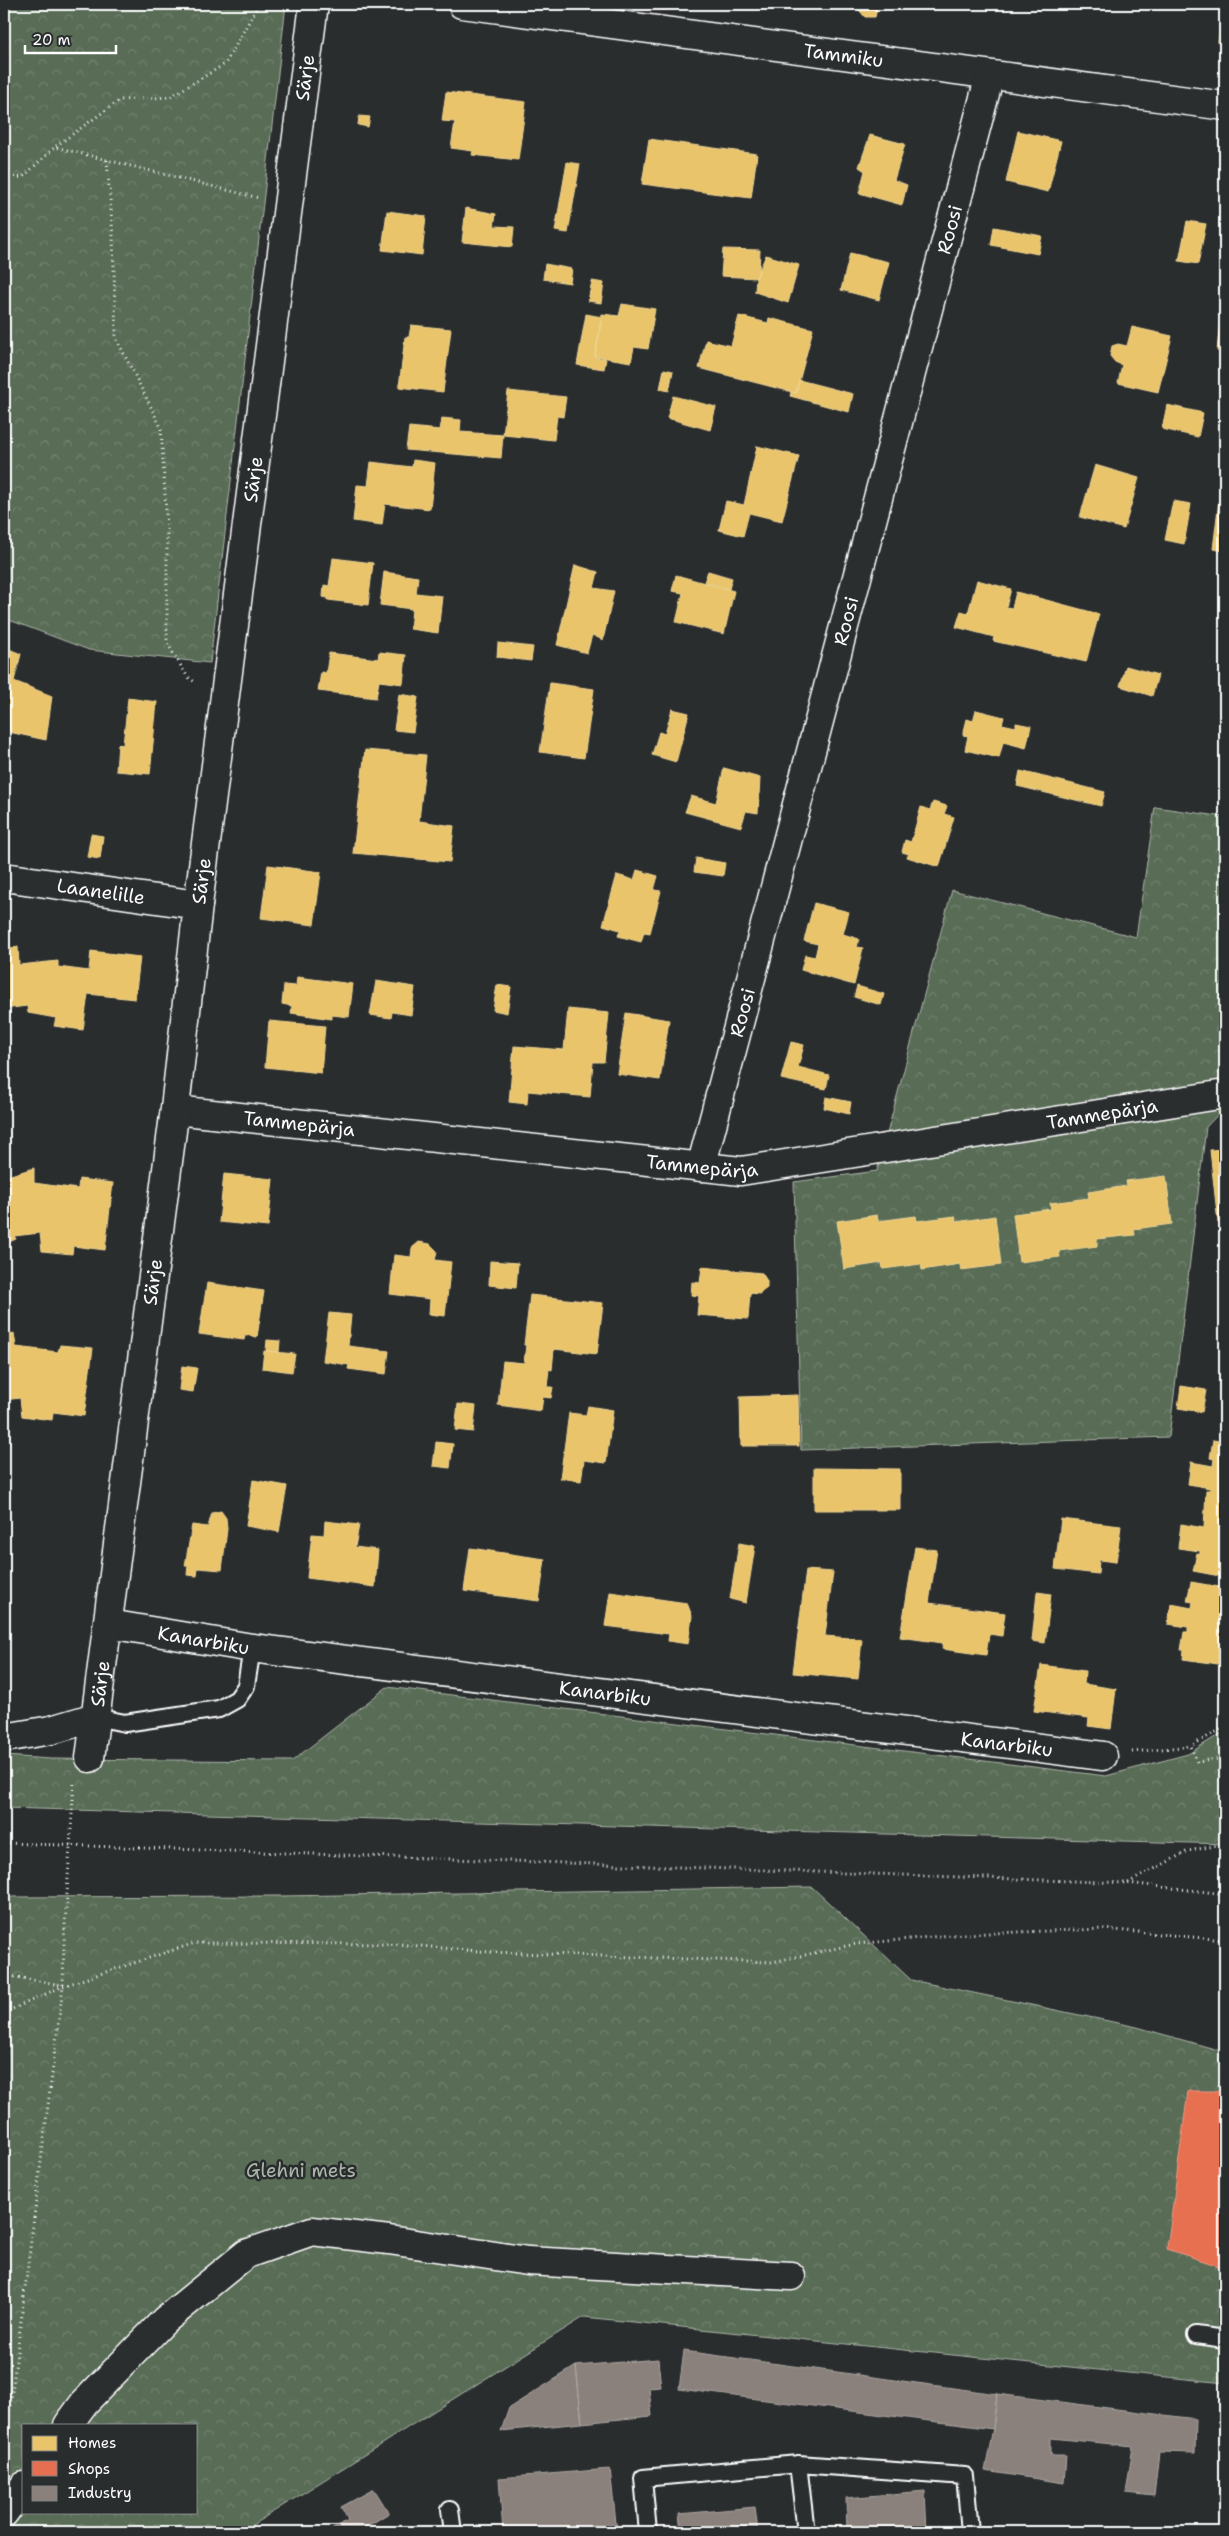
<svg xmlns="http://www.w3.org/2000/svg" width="1229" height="2536" viewBox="0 0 1229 2536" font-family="'Shantell Sans',sans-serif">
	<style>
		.forest { fill: url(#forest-crowns); stroke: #acb6aa; fill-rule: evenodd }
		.homes { fill: #e9c46a; stroke: #f0d697 }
		.shops { fill: #e76f51; stroke: #ee9a85 }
		.industry { fill: #8a817c; stroke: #ada7a3 }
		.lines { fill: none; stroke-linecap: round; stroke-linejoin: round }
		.lane-casing { stroke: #fff; stroke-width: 20 }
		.street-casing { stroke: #fff; stroke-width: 31 }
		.path { stroke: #fff; stroke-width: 3; stroke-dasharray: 1 4; stroke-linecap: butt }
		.lane { stroke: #2a2d2e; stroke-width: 16 }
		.street { stroke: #2a2d2e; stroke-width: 28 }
		.labels { text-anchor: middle; stroke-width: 5; stroke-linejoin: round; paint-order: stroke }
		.street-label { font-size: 19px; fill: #fff; stroke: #2a2d2e }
		.park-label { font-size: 19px; fill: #acb6aa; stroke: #2a2d2e }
	</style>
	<defs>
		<pattern id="forest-crowns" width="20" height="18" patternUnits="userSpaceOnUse" patternTransform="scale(1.25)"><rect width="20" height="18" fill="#596c56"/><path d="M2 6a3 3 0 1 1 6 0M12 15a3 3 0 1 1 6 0" fill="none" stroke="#72826f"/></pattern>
	</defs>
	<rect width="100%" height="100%" fill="#2a2d2e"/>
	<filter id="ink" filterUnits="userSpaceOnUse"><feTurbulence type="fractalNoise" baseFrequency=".02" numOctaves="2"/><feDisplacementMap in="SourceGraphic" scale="10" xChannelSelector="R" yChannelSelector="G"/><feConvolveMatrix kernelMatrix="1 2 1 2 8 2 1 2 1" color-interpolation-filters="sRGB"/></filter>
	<g filter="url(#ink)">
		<path class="forest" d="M 4,4 L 286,4 L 210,663 L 89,650 L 4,618 Z
			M 1155,807 L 1225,817 L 1225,1107 L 1206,1127 L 1169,1437 L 801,1450 L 794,1182 L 877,1171 L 952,890 L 1136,937 Z
			M 387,1687 L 1106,1776 L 1188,1754 L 1225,1731 L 1225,1844 L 4,1808 L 4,1756 L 51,1759 L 292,1761 Z
			M 812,1887 L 911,1980 L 1137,2027 L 1225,2052 L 1225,2383 L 584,2317 L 241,2532 L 4,2532 L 4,1897 L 281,1896 ZM 24,2425 L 196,2425 L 196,2512 L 24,2512 Z"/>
		<path class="homes" d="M 854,4 L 878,4 L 875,17 L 865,17 Z
			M 1224,4 L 1225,4 L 1225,43 L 1218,42 Z
			M 446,92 L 526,102 L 518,160 L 472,155 L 473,151 L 451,148 L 455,122 L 442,121 Z
			M 359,116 L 370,117 L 368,127 L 358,125 Z
			M 1018,131 L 1061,141 L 1048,192 L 1006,182 Z
			M 870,135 L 905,144 L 894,180 L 907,185 L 902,205 L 859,193 L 865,171 L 859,167 Z
			M 649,139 L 757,154 L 751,198 L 642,184 Z
			M 567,162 L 580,164 L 568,233 L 555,231 Z
			M 466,208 L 496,214 L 494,226 L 514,227 L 512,247 L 462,242 Z
			M 387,211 L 426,216 L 422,255 L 382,250 Z
			M 1187,221 L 1206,224 L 1198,264 L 1179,261 Z
			M 994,227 L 1042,236 L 1038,254 L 991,245 Z
			M 723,249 L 760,250 L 759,271 L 756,278 L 721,276 Z
			M 850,253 L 889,262 L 879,300 L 841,290 Z
			M 766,255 L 799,265 L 788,303 L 755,292 L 756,278 Z
			M 545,264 L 572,269 L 570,283 L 543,279 Z
			M 592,281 L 604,283 L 601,303 L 588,301 Z
			M 622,304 L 655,309 L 648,349 L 634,347 L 631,362 L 595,356 L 602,314 L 619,316 Z
			M 586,314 L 602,317 L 595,357 L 606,359 L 604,369 L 577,365 Z
			M 739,316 L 768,323 L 769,318 L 813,329 L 796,393 L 699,368 L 706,340 L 731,346 Z
			M 1220,321 L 1225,321 L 1225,352 L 1217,351 Z
			M 411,325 L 451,329 L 443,392 L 399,387 L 405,337 L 409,337 Z
			M 1132,327 L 1172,336 L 1158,392 L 1118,383 L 1122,365 L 1115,362 L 1110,356 L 1112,346 L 1118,344 L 1127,346 Z
			M 664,369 L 673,371 L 669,391 L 660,389 Z
			M 799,380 L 853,394 L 849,412 L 790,396 L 791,392 L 796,393 Z
			M 508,391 L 566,397 L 563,417 L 557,416 L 554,440 L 503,435 Z
			M 673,396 L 716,407 L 710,430 L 667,418 Z
			M 1167,405 L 1203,413 L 1198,437 L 1162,429 Z
			M 442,418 L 461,420 L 460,432 L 503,435 L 501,458 L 406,450 L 409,427 L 440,430 Z
			M 757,446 L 799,456 L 782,521 L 749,513 L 743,536 L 719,530 L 726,501 L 744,505 Z
			M 413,460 L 435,463 L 430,509 L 385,504 L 382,525 L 353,521 L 357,485 L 368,486 L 371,462 L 412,467 Z
			M 1095,465 L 1139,478 L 1124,529 L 1080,517 Z
			M 1219,500 L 1225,501 L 1225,551 L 1213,549 Z
			M 1173,501 L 1191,504 L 1184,544 L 1165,540 Z
			M 333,558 L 373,563 L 368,605 L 328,600 L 328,598 L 323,597 L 324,585 L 329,586 Z
			M 575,565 L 598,572 L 594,588 L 614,591 L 603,640 L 592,635 L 587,653 L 557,645 Z
			M 708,571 L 732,578 L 729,589 L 704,582 Z
			M 384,572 L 418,577 L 416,593 L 442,596 L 438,633 L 410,629 L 412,609 L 380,605 Z
			M 676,575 L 734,591 L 724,634 L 676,622 L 683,593 L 672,591 Z
			M 977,580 L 1011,589 L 1006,607 L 1012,608 L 1016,592 L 1099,614 L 1086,662 L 993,641 L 994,637 L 956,627 L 961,611 L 968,613 Z
			M 498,643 L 533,647 L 531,661 L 497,657 Z
			M 4,647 L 21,654 L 14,681 L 52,696 L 46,740 L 4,731 Z
			M 379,652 L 406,655 L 403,684 L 379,681 L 376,698 L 318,691 L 321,672 L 326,673 L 329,653 L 378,659 Z
			M 1126,666 L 1158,675 L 1152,696 L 1120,686 Z
			M 550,683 L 594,689 L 584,758 L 540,752 Z
			M 399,694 L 418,697 L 413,732 L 394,730 Z
			M 128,698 L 157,702 L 150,774 L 116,771 L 118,744 L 123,745 Z
			M 672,709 L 689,713 L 676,762 L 652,755 L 659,732 L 665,734 Z
			M 976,710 L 1004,717 L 1002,724 L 1016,727 L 1016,723 L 1031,726 L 1026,748 L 1003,742 L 999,758 L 965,750 L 968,736 L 963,735 L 967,719 L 973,721 Z
			M 365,750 L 426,755 L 419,821 L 454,826 L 450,862 L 353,853 Z
			M 724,768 L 760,778 L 758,813 L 746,811 L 741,827 L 685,812 L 691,796 L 716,803 Z
			M 1020,771 L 1105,792 L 1101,806 L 1017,786 Z
			M 933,802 L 947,806 L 944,814 L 954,817 L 939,867 L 907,857 L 909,854 L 902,852 L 905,840 L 911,842 L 921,807 L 930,810 Z
			M 91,834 L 103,836 L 100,859 L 87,857 Z
			M 696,858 L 725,863 L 723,876 L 694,872 Z
			M 268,865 L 321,872 L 314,925 L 261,918 Z
			M 637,870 L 658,876 L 654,890 L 661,891 L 650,933 L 644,932 L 641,942 L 618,936 L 620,930 L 603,925 L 617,875 L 634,880 Z
			M 814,903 L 849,912 L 843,934 L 859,939 L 857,947 L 863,948 L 854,985 L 801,970 L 805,955 L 815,957 L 818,944 L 804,941 Z
			M 18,947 L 19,965 L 58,961 L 58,967 L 89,971 L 91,951 L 140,957 L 135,999 L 88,994 L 83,1030 L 54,1026 L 56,1018 L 28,1013 L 27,1006 L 4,1009 L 4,949 Z
			M 297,977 L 353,984 L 349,1017 L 332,1015 L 332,1019 L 291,1013 L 292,1006 L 282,1004 L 284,985 L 296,986 Z
			M 376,981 L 415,987 L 411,1015 L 392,1012 L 391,1018 L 370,1015 Z
			M 497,985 L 511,987 L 507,1013 L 493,1010 Z
			M 857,986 L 884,994 L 881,1005 L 854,997 Z
			M 568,1009 L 609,1013 L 604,1062 L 593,1062 L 590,1097 L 528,1091 L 527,1104 L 509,1102 L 514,1046 L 564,1050 Z
			M 626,1013 L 669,1020 L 660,1080 L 617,1074 Z
			M 269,1021 L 325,1026 L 321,1073 L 265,1067 Z
			M 791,1042 L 804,1045 L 798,1067 L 829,1075 L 826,1089 L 781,1079 Z
			M 826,1097 L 851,1102 L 849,1114 L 824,1108 Z
			M 1225,1149 L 1225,1223 L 1218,1223 L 1210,1150 Z
			M 34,1168 L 34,1183 L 78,1189 L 79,1179 L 113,1183 L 105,1250 L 73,1246 L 72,1254 L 42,1251 L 40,1233 L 14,1236 L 16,1239 L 4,1244 L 4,1177 Z
			M 224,1174 L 273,1179 L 268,1227 L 219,1222 Z
			M 1166,1176 L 1172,1224 L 1134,1229 L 1135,1235 L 1097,1239 L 1097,1246 L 1059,1251 L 1060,1257 L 1019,1262 L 1013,1214 L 1051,1209 L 1050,1203 L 1089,1198 L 1088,1192 L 1127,1186 L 1126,1181 Z
			M 877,1215 L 878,1221 L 916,1216 L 917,1221 L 955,1216 L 956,1222 L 995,1216 L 1001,1265 L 961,1270 L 960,1264 L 922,1270 L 921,1264 L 883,1269 L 882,1263 L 844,1269 L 837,1221 Z
			M 419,1242 L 430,1244 L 437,1251 L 435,1260 L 451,1262 L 445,1316 L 429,1314 L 430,1299 L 390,1294 L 394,1255 L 411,1257 L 412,1248 Z
			M 490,1261 L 518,1263 L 516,1288 L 489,1285 Z
			M 702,1267 L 762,1273 L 767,1281 L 767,1288 L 759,1294 L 750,1293 L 748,1319 L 697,1315 L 699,1296 L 691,1295 L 692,1282 L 700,1283 Z
			M 207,1283 L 264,1291 L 257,1337 L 245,1335 L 244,1340 L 199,1334 Z
			M 530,1295 L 603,1303 L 597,1354 L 554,1349 L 552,1370 L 549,1369 L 547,1387 L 553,1387 L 551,1398 L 543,1397 L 541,1411 L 498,1405 L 503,1361 L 524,1363 L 526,1345 L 524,1345 Z
			M 329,1313 L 351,1315 L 348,1346 L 389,1351 L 386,1374 L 348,1369 L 349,1365 L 323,1361 Z
			M 14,1333 L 16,1347 L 58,1352 L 60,1345 L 93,1348 L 84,1416 L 53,1412 L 52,1420 L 22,1416 L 20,1398 L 4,1400 L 4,1337 Z
			M 267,1340 L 280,1341 L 279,1352 L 266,1351 Z
			M 264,1351 L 295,1354 L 292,1372 L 262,1368 Z
			M 182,1366 L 197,1368 L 193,1392 L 179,1390 Z
			M 1181,1386 L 1206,1390 L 1202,1412 L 1178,1408 Z
			M 798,1395 L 799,1446 L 741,1446 L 740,1397 Z
			M 458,1404 L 476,1406 L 473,1432 L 455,1430 Z
			M 588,1406 L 613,1410 L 606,1463 L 584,1460 L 581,1481 L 560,1478 L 569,1413 L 586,1415 Z
			M 1213,1440 L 1225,1442 L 1225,1577 L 1193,1571 L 1197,1553 L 1200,1554 L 1200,1551 L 1178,1548 L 1181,1524 L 1204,1528 L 1206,1490 L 1210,1490 L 1210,1488 L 1188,1484 L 1191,1462 L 1213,1466 L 1214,1459 L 1210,1458 Z
			M 436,1442 L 453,1444 L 450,1468 L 433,1466 Z
			M 814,1468 L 900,1469 L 900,1510 L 814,1510 Z
			M 253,1480 L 287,1486 L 279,1532 L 246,1526 Z
			M 221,1511 L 226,1518 L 227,1529 L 222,1570 L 198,1568 L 197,1576 L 187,1575 L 188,1566 L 185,1566 L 192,1525 L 208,1527 L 212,1513 Z
			M 1061,1519 L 1121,1526 L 1116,1562 L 1099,1560 L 1098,1574 L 1055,1569 Z
			M 325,1521 L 359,1525 L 355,1547 L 378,1550 L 375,1587 L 307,1578 L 312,1534 L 324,1535 Z
			M 739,1543 L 755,1546 L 746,1603 L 730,1599 Z
			M 915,1547 L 937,1550 L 929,1603 L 1005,1613 L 1002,1636 L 989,1634 L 986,1655 L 942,1649 L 943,1643 L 900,1637 Z
			M 470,1548 L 545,1559 L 539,1601 L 464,1591 Z
			M 806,1570 L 833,1572 L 825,1636 L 862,1639 L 858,1679 L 793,1673 Z
			M 1191,1582 L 1225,1588 L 1225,1665 L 1183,1659 L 1184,1650 L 1181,1650 L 1184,1632 L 1188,1632 L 1188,1627 L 1168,1624 L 1171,1604 L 1192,1608 L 1193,1602 L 1187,1601 Z
			M 610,1592 L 687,1603 L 692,1616 L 688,1644 L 668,1641 L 669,1634 L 605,1626 Z
			M 1037,1592 L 1051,1594 L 1045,1643 L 1032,1641 Z
			M 1041,1665 L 1085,1671 L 1084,1684 L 1116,1689 L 1111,1729 L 1088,1726 L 1089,1718 L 1034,1711 Z"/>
		<path class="shops" d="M 1188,2091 L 1225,2091 L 1225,2268 L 1167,2249 Z"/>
		<path class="industry" d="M 684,2351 L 997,2394 L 993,2429 L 679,2389 Z
			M 658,2359 L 661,2387 L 649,2388 L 652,2416 L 582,2423 L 576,2366 Z
			M 576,2366 L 582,2423 L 501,2431 L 509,2408 Z
			M 997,2394 L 1196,2419 L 1195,2453 L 1159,2452 L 1154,2496 L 1126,2493 L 1133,2446 L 1051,2438 L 1051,2455 L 1066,2455 L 1064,2483 L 985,2471 L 993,2429 Z
			M 610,2469 L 617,2532 L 503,2532 L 499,2478 Z
			M 374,2489 L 389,2513 L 358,2532 L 328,2532 L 348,2520 L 341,2507 Z
			M 925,2491 L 927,2532 L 847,2532 L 846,2498 Z
			M 755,2507 L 758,2532 L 681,2532 L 679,2514 Z"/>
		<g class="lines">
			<g class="lane-casing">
				<path id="lane" d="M 95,1717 L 125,1723 L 219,1709 L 237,1699 L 246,1686 L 252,1648
					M 1196,2335 L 1225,2339
					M 450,2510 L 453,2532
					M 648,2532 L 643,2478 L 798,2464
					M 806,2532 L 798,2464 L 965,2476 L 970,2532"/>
			</g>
			<g class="street-casing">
				<g id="street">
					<path id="s1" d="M 462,4 L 1225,106"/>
					<path id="s2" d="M 4,877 L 198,905"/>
					<path id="s3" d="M 175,1110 L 741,1171 L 1225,1094"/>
					<path id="s4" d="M 701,1167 L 990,75"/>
					<path id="s5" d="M 109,1624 L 252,1648 L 1103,1756"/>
					<path d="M 4,1738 L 51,1730 L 95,1717"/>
					<path id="s6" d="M 90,1758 L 175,1108 L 198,905 L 314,4"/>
					<path d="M 68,2425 L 84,2403 L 165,2320 L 246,2254 L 312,2231 L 389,2240 L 528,2261 L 791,2276"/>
					<path d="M 4,2513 L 24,2486"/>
				</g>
			</g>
			<path class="path" d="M 56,146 L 120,100 L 170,97 L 225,64 L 259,4
				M 107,160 L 113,236 L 116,338 L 161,427 L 167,529 L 167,643 L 187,676 L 196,683
				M 4,178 L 23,177 L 55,147 L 259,198
				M 1225,1727 L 1191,1746 L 1197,1762 L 1225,1758
				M 1132,1752 L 1191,1746
				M 4,1843 L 1127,1883 L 1225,1894
				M 1128,1883 L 1188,1851 L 1225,1844
				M 4,1975 L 62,1985
				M 4,2013 L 63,1986 L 195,1943 L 397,1944 L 490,1952 L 772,1962 L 856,1944 L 963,1934 L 1104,1929 L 1225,1940
				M 4,2456 L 63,1986 L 64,1941 L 74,1783"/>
			<use href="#lane" class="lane"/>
			<use href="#street" class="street"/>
		</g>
	</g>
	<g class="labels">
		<g class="street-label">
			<text dy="7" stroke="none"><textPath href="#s1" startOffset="385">Tammiku</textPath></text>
			<text dy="7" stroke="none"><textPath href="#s6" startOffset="1694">Särje</textPath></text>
			<text dy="7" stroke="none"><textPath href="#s4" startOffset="970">Roosi</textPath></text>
			<text dy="7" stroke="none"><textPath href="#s6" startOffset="1289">Särje</textPath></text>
			<text dy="7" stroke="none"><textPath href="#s4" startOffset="565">Roosi</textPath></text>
			<text dy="7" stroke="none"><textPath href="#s6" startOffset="884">Särje</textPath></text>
			<text dy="7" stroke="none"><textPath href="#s2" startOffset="98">Laanelille</textPath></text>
			<text dy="7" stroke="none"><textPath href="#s4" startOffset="160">Roosi</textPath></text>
			<text dy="7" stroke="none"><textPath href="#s3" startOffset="935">Tammepärja</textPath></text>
			<text dy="7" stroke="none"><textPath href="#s3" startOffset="125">Tammepärja</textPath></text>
			<text dy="7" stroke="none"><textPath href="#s3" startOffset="530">Tammepärja</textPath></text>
			<text dy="7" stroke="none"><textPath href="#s6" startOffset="480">Särje</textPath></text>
			<text dy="7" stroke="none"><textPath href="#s5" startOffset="96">Kanarbiku</textPath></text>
			<text dy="7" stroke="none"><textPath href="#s6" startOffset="75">Särje</textPath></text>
			<text dy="7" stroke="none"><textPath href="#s5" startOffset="501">Kanarbiku</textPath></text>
			<text dy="7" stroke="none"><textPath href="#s5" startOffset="906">Kanarbiku</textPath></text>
		</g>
		<g class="park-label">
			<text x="301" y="2177">Glehni mets</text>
		</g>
	</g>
	<rect width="1229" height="2536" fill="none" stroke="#2a2d2e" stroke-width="20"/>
	<rect x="10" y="10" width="1209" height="2516" fill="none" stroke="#fff" stroke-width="2" filter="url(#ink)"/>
	<rect x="22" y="2424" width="175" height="90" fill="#2a2d2e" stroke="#7f8182"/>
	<rect x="32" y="2436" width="25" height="15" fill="#e9c46a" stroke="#7f8182"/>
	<text x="68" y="2448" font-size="15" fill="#ffffff">Homes</text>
	<rect x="32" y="2461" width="25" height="15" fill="#e76f51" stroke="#7f8182"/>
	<text x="68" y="2474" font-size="15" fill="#ffffff">Shops</text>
	<rect x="32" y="2486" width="25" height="15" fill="#8a817c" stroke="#7f8182"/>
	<text x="68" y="2498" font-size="15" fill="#ffffff">Industry</text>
	<path d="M25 45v8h91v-8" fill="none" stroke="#ffffff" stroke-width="2.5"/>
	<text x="32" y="45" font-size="15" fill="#ffffff" stroke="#2a2d2e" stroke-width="4" paint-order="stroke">20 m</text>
</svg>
